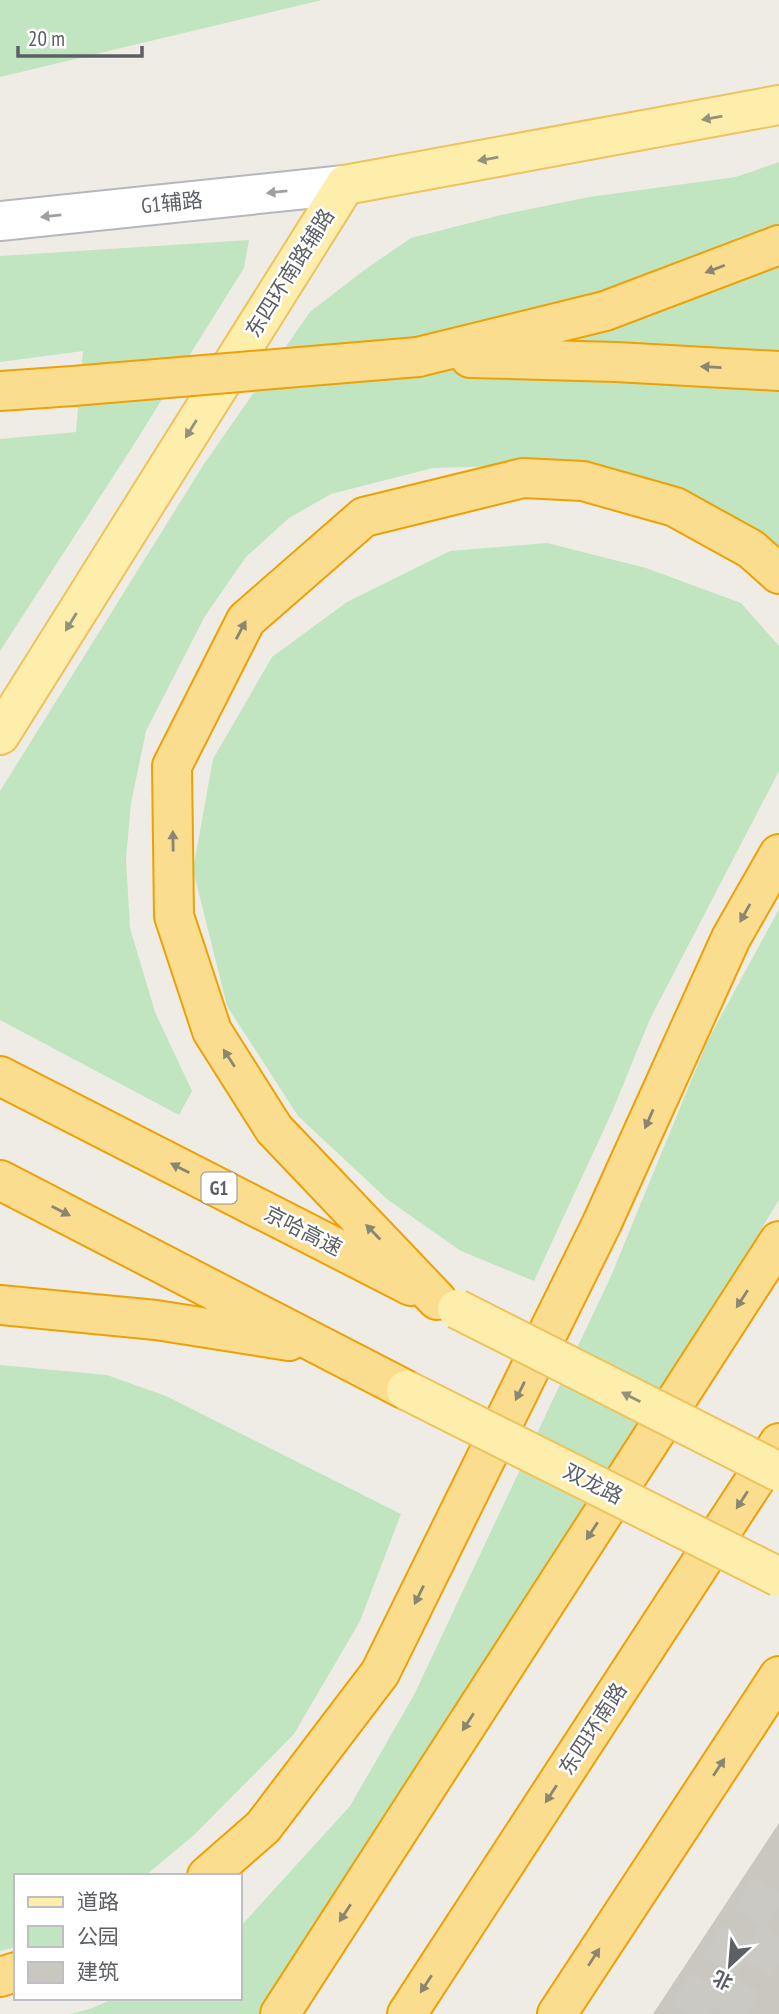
<svg xmlns="http://www.w3.org/2000/svg" width="779" height="2014" viewBox="0 0 779 2014" font-family="'PT Sans Narrow','Noto Sans SC',sans-serif">
	<style>
		.green { fill: #c2e5c1 }
		.building { fill: #cac7c1 }
		.lines { fill: none; stroke-linecap: round; stroke-linejoin: round }
		.minor-tunnel { stroke: #cac9c4; stroke-width: 38; stroke-dasharray: 38 19; stroke-linecap: butt }
		.minor-casing { stroke: #b5b7bb; stroke-width: 42 }
		.major-casing { stroke: #eec35e; stroke-width: 42 }
		.highway-casing { stroke: #eda106; stroke-width: 42 }
		.minor { stroke: #fff; stroke-width: 38 }
		.major { stroke: #fdeeab; stroke-width: 38 }
		.highway { stroke: #fadd8f; stroke-width: 38 }
		.major-bridge-casing { stroke: #eec35e; stroke-width: 42; stroke-linecap: butt }
		.highway-bridge-casing { stroke: #eda106; stroke-width: 42; stroke-linecap: butt }
		.major-bridge { stroke: #fdeeab; stroke-width: 38 }
		.highway-bridge { stroke: #fadd8f; stroke-width: 38 }
		.oneway { fill: #94927d }
		.oneway2 { fill: #9da0a2 }
		.oneway3 { fill: #8b8671 }
		.labels { text-anchor: middle; stroke-width: 5; stroke-linejoin: round; paint-order: stroke }
		.shield { fill: #fff; stroke: #8d9092; stroke-width: 2 }
		.shield-label { font-size: 19px; font-weight: bold; fill: #5c6064 }
		.street-label { font-size: 21px; fill: #5c6064; stroke: #fff }
	</style>
	<rect width="100%" height="100%" fill="#eeece4"/>
	<path class="green" d="M 0,0 L 322,0 L 0,77 Z
		M 779,162 L 779,549 L 563,464 L 433,468 L 331,494 L 289,518 L 246,557 L 205,616 L 146,731 L 131,803 L 126,859 L 130,928 L 155,1012 L 192,1091 L 179,1115 L 0,1020 L 0,791 L 204,464 L 310,312 L 363,271 L 411,238 L 501,215 L 589,197 L 736,177 Z
		M 249,240 L 244,268 L 131,449 L 0,651 L 0,439 L 76,432 L 83,351 L 0,362 L 0,256 Z
		M 547,543 L 646,568 L 741,603 L 779,646 L 779,771 L 650,1019 L 612,1112 L 534,1281 L 461,1251 L 388,1200 L 298,1116 L 227,1006 L 193,870 L 213,759 L 272,657 L 347,602 L 450,551 Z
		M 779,909 L 779,1200 L 540,1590 L 261,2014 L 70,2014 L 90,2009 L 115,1998 L 240,1998 L 240,1927 L 350,1806 L 414,1695 L 611,1276 L 707,1042 Z
		M 0,1365 L 107,1375 L 166,1396 L 401,1514 L 360,1621 L 294,1734 L 194,1835 L 145,1876 L 16,1876 L 16,1947 L 0,1951 Z"/>
	<path class="building" d="M 779,1823 L 779,2014 L 653,2014 Z"/>
	<g class="lines">
		<path class="minor-tunnel" d="M 687,2014 L 779,1873
			M 723,2014 L 779,1931"/>
		<g class="minor-casing">
			<path id="minor" d="M 0,221 L 345,185"/>
		</g>
		<g class="major-casing">
			<path id="major" d="M 0,735 L 345,185 L 779,105"/>
		</g>
		<g class="highway-casing">
			<path id="highway" d="M 418,357 L 605,311 L 779,245
				M 470,358 L 616,362 L 779,371
				M 0,391 L 73,386
				M 0,1076 L 411,1286
				M 0,1180 L 406,1390
				M 437,1300 L 274,1129 L 212,1031 L 174,916 L 172,766 L 246,620 L 364,517 L 523,478 L 583,481 L 675,507 L 751,549 L 779,574
				M 0,1305 L 156,1320 L 289,1341
				M 207,1876 L 263,1827 L 380,1673 L 602,1223 L 731,938 L 779,854
				M 0,1977 L 16,1972
				M 280,2014 L 779,1241
				M 407,2014 L 779,1443
				M 557,2014 L 779,1676"/>
		</g>
		<use href="#minor" class="minor"/>
		<use href="#major" class="major"/>
		<use href="#highway" class="highway"/>
		<g class="major-bridge-casing">
			<path id="major-bridge" d="M 457,1309 L 779,1472
				M 406,1390 L 779,1577"/>
		</g>
		<g class="highway-bridge-casing">
			<path id="highway-bridge" d="M 73,386 L 418,357"/>
		</g>
		<use href="#major-bridge" class="major-bridge"/>
		<use href="#highway-bridge" class="highway-bridge"/>
	</g>
	<defs><path id="oneway-solid" d="M-6-.8H1V-3.2L6.5 0L1 3.2V.8H-6Z" transform="scale(1.75)"/></defs>
	<g class="oneway">
		<use href="#oneway-solid" transform="translate(712 118) rotate(170)"/>
		<use href="#oneway-solid" transform="translate(488 159) rotate(170)"/>
		<use href="#oneway-solid" transform="translate(191 429) rotate(122)"/>
		<use href="#oneway-solid" transform="translate(71 622) rotate(122)"/>
		<use href="#oneway-solid" transform="translate(631 1397) rotate(-153)"/>
	</g>
	<g class="oneway2">
		<use href="#oneway-solid" transform="translate(277 192) rotate(174)"/>
		<use href="#oneway-solid" transform="translate(51 216) rotate(174)"/>
	</g>
	<g class="oneway3">
		<use href="#oneway-solid" transform="translate(715 269) rotate(159)"/>
		<use href="#oneway-solid" transform="translate(711 367) rotate(-177)"/>
		<use href="#oneway-solid" transform="translate(241 630) rotate(-62)"/>
		<use href="#oneway-solid" transform="translate(173 841) rotate(-91)"/>
		<use href="#oneway-solid" transform="translate(745 913) rotate(119)"/>
		<use href="#oneway-solid" transform="translate(229 1058) rotate(-123)"/>
		<use href="#oneway-solid" transform="translate(649 1119) rotate(114)"/>
		<use href="#oneway-solid" transform="translate(180 1168) rotate(-153)"/>
		<use href="#oneway-solid" transform="translate(61 1211) rotate(27)"/>
		<use href="#oneway-solid" transform="translate(373 1232) rotate(-134)"/>
		<use href="#oneway-solid" transform="translate(742 1299) rotate(123)"/>
		<use href="#oneway-solid" transform="translate(520 1391) rotate(116)"/>
		<use href="#oneway-solid" transform="translate(742 1500) rotate(123)"/>
		<use href="#oneway-solid" transform="translate(592 1531) rotate(123)"/>
		<use href="#oneway-solid" transform="translate(419 1595) rotate(116)"/>
		<use href="#oneway-solid" transform="translate(468 1722) rotate(123)"/>
		<use href="#oneway-solid" transform="translate(719 1767) rotate(-57)"/>
		<use href="#oneway-solid" transform="translate(551 1794) rotate(123)"/>
		<use href="#oneway-solid" transform="translate(345 1913) rotate(123)"/>
		<use href="#oneway-solid" transform="translate(594 1957) rotate(-57)"/>
		<use href="#oneway-solid" transform="translate(426 1984) rotate(123)"/>
	</g>
	<g class="labels">
		<rect class="shield" x="201.5" y="1172.5" width="35" height="31" rx="5"/>
		<g class="shield-label">
			<text x="219" y="1195">G1</text>
		</g>
		<g class="street-label">
			<text transform="translate(172 203) rotate(-6)" y="7">G1辅路</text>
			<text transform="translate(290 273) rotate(-58)" y="7">东四环南路辅路</text>
			<text transform="translate(303 1231) rotate(27)" y="7">京哈高速</text>
			<text transform="translate(593 1484) rotate(27)" y="7">双龙路</text>
			<text transform="translate(593 1729) rotate(-57)" y="7">东四环南路</text>
		</g>
	</g>
	<rect x="14" y="1874" width="228" height="126" fill="#ffffff" stroke="#bebfc1" stroke-width="2"/>
	<rect x="28" y="1897" width="35" height="10" fill="#fdeeab" stroke="#bebfc1" stroke-width="2"/>
	<text x="77" y="1909" font-size="21" fill="#5c6064">道路</text>
	<rect x="28" y="1926" width="35" height="21" fill="#c2e5c1" stroke="#bebfc1" stroke-width="2"/>
	<text x="77" y="1944" font-size="21" fill="#5c6064">公园</text>
	<rect x="28" y="1962" width="35" height="21" fill="#cac7c1" stroke="#bebfc1" stroke-width="2"/>
	<text x="77" y="1979" font-size="21" fill="#5c6064">建筑</text>
	<g transform="translate(730 1965) rotate(206)" stroke="#ffffff" stroke-width="5" paint-order="stroke">
	<path d="M0-5L12 26L0 18L-12 26Z" fill="#5c6064"/>
	<text y="-10" font-size="19" font-weight="bold" text-anchor="middle" fill="#5c6064">北</text>
	</g>
	<path d="M18 46v10h124v-10" fill="none" stroke="#5c6064" stroke-width="3.5"/>
	<text x="28" y="46" font-size="21" fill="#5c6064" stroke="#ffffff" stroke-width="5" paint-order="stroke">20 m</text>
</svg>
